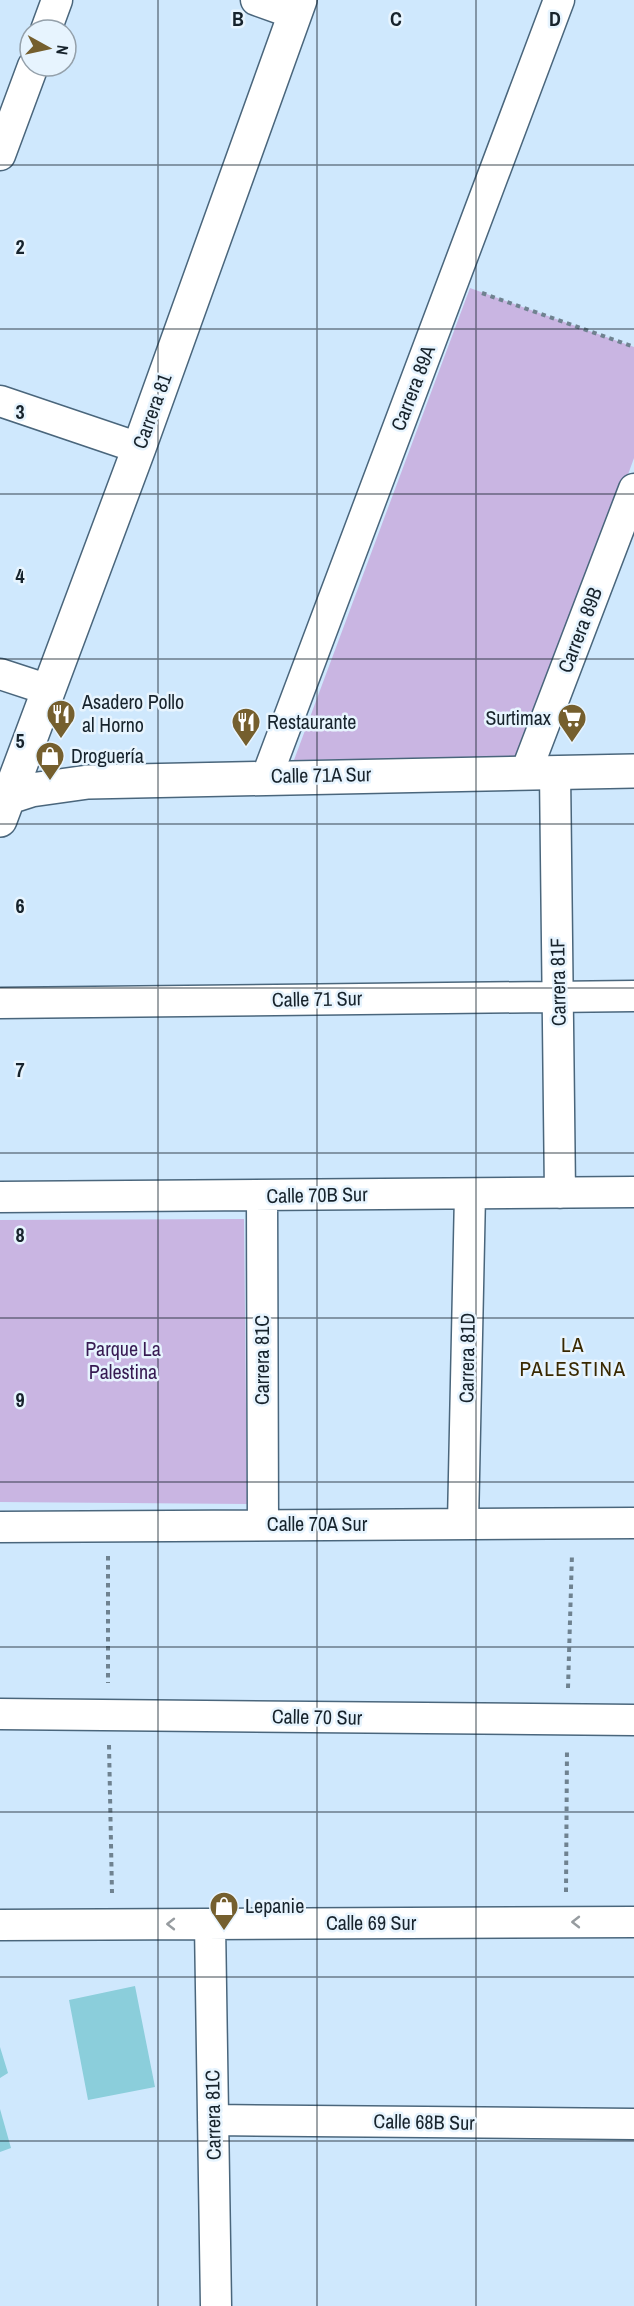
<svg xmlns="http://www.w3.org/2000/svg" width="634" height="2306" viewBox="0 0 634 2306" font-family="'Archivo Narrow',sans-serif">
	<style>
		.green { fill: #c9b5e2 }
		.building { fill: #8bcedb }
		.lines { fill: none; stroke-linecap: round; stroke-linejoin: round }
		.street-casing { stroke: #4a667c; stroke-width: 33 }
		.secondary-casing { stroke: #4a667c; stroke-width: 36 }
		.path { stroke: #6f8290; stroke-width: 4; stroke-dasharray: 4.5 4.5; stroke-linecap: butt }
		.street { stroke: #fff; stroke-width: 30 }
		.secondary { stroke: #fff; stroke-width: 33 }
		.oneway { stroke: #979ca0 }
		.grid { fill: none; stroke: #17232c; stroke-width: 1.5; stroke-opacity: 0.55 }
		.labels { text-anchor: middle; stroke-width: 5; stroke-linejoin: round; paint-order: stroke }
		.street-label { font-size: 20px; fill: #17232c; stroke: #e7f4fe }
		.poi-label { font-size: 20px; fill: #17232c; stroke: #e7f4fe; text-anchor: start }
		.park-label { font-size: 20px; fill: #371a52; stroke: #e7f4fe }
		.neighbourhood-label { font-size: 21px; letter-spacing: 1.5px; fill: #392800; stroke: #e7f4fe }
		.grid-label { font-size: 20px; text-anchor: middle; font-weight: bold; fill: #17232c; stroke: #e7f4fe; stroke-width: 5; stroke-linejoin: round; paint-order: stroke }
	</style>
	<rect width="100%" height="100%" fill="#cfe8fd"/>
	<path class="green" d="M 470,288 L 634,347 L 634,458 L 525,758 L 294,760 Z
		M 244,1219 L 247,1504 L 0,1502 L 0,1220 Z"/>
	<path class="building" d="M 135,1986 L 155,2087 L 88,2100 L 69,2000 Z
		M 0,2047 L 8,2073 L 0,2078 Z
		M 0,2109 L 11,2148 L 0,2152 Z"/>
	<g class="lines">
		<g class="street-casing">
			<path id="street" d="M 256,0 L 295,14
				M 46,30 L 57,0
				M 0,155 L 33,66
				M 0,401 L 139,448
				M 0,674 L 49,690
				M 526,772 L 634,489
				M 555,772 L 560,1193
				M 267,776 L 559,0
				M 0,1003 L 634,996
				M 262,1195 L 263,1525
				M 0,1197 L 634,1192
				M 463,1523 L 470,1194
				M 0,1527 L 634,1523
				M 0,1714 L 634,1720
				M 210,1924 L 216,2306
				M 0,1925 L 634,1922
				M 213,2120 L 634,2124"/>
		</g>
		<g class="secondary-casing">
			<path id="secondary" d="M 0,800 L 31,790 L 88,782 L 634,771
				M 0,820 L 139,448 L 300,0"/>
		</g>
		<path class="path" d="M 482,293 L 634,347
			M 108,1556 L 108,1683
			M 568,1688 L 572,1554
			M 109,1745 L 112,1893
			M 566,1892 L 567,1749"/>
		<use href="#street" class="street"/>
		<use href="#secondary" class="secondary"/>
	</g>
	<defs><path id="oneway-chevron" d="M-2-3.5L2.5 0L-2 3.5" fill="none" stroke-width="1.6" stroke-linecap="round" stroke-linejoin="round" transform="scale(1.5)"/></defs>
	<g class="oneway">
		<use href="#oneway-chevron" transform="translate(576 1922) rotate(180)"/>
		<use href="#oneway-chevron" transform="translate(171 1924) rotate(180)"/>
	</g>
	<path class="grid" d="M 158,0 L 158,2306M 317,0 L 317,2306M 476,0 L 476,2306M 0,165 L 634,165M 0,329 L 634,329M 0,494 L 634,494M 0,659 L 634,659M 0,824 L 634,824M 0,988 L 634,988M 0,1153 L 634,1153M 0,1318 L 634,1318M 0,1482 L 634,1482M 0,1647 L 634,1647M 0,1812 L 634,1812M 0,1977 L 634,1977M 0,2141 L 634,2141"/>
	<defs>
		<g id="restaurant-pin" transform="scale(1.5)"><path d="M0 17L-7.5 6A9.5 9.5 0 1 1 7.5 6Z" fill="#755f2e" stroke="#e7f4fe"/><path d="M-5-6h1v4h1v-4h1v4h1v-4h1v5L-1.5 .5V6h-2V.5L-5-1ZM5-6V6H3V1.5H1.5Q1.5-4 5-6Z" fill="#fff"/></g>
		<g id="supermarket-pin" transform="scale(1.5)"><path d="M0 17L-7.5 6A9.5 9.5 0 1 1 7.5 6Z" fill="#755f2e" stroke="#e7f4fe"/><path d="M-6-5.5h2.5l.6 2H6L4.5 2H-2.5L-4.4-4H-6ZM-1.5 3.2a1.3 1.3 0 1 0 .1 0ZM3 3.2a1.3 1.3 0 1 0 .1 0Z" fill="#fff"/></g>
		<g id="shop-pin" transform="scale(1.5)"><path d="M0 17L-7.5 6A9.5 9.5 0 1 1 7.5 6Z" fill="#755f2e" stroke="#e7f4fe"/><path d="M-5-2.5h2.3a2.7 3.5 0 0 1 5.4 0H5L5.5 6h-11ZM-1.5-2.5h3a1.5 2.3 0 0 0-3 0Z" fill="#fff"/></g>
	</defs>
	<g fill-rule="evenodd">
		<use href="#restaurant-pin" x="61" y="714"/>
		<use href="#supermarket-pin" x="572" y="718"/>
		<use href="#restaurant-pin" x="246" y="722"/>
		<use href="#shop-pin" x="50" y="756"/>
		<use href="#shop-pin" x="224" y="1906"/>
	</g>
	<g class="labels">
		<g class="street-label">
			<text transform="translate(413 388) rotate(-69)" y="7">Carrera 89A</text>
			<text transform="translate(152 411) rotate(-70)" y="7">Carrera 81</text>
			<text transform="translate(580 630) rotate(-69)" y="7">Carrera 89B</text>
			<text transform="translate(321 775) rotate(-1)" y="7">Calle 71A Sur</text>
			<text transform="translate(558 982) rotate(-91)" y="7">Carrera 81F</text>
			<text transform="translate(317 999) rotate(-1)" y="7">Calle 71 Sur</text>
			<text transform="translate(317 1195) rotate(-1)" y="7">Calle 70B Sur</text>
			<text transform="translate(467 1358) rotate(-89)" y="7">Carrera 81D</text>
			<text transform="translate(262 1360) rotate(-90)" y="7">Carrera 81C</text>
			<text x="317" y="1531">Calle 70A Sur</text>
			<text transform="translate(317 1717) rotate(1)" y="7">Calle 70 Sur</text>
			<text x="371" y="1930">Calle 69 Sur</text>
			<text transform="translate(213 2115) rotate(-91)" y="7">Carrera 81C</text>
			<text transform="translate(424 2122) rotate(1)" y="7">Calle 68B Sur</text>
		</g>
		<g class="poi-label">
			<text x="82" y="709">Asadero Pollo<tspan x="82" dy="23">al Horno</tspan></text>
			<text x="551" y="725" text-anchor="end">Surtimax</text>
			<text x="267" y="729">Restaurante</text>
			<text x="71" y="763">Droguería</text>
			<text x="245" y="1913">Lepanie</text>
		</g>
		<g class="park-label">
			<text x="123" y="1356">Parque La<tspan x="123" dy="23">Palestina</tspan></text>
		</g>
		<g class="neighbourhood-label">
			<text x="573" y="1352">LA<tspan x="573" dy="24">PALESTINA</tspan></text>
		</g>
	</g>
	<g class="grid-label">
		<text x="238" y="26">B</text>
		<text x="396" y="26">C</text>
		<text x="555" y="26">D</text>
		<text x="20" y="254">2</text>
		<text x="20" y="419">3</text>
		<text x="20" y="583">4</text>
		<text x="20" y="748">5</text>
		<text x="20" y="913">6</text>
		<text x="20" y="1077">7</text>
		<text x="20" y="1242">8</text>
		<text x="20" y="1407">9</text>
	</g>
	<g transform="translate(48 48) rotate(98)"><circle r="28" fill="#e7f4fe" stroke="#94a0aa" stroke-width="1.5"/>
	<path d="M0-4.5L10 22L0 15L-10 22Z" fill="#755f2e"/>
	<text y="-9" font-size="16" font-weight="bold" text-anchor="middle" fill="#17232c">N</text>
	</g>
</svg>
